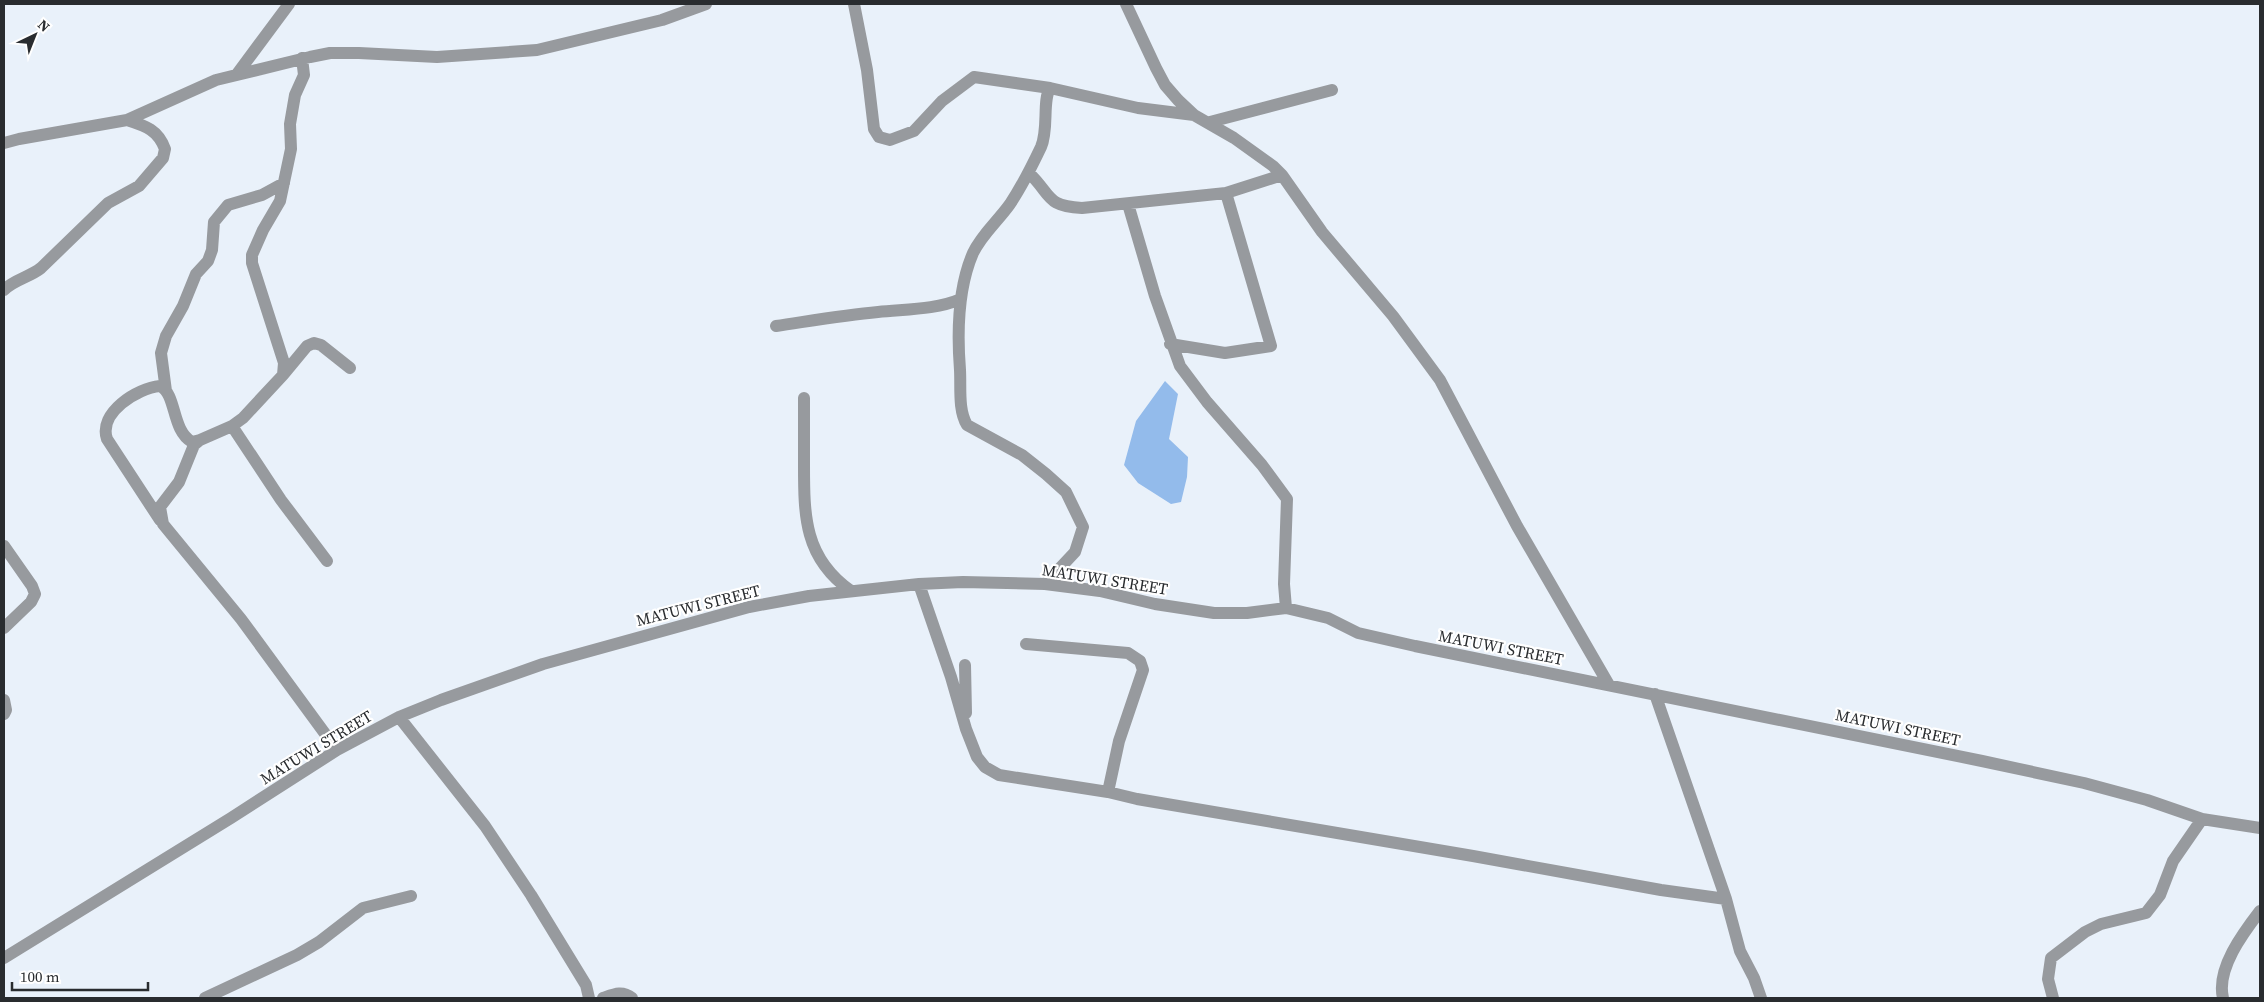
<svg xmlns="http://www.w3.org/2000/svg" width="2264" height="1002" viewBox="0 0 2264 1002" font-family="'Source Serif 4',serif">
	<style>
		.water { fill: #93bbeb }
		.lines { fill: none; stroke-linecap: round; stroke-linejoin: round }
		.minor { stroke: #979a9e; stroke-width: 12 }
		.labels { text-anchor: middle; stroke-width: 4.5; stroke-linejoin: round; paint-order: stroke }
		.street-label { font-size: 16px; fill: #292c2f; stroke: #fff }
	</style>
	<rect width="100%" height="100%" fill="#e9f1fa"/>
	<path class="water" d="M 1165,381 L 1178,394 L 1169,439 L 1188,457 L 1187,477 L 1181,502 L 1171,504 L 1138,483 L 1124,465 L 1136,421 Z"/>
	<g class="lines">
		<path class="minor" d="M 854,4 L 867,70 L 874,129 L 879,137 L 890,140 L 914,131 L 942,101 L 974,77 L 1050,88
			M 1126,4 L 1156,68 L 1165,85 L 1178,100 L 1194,115 L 1234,138 L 1273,166 L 1282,175 L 1322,232 L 1393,316 L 1440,380 L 1517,526 L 1609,685
			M 302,58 L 304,75 L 295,95 L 290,124 L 291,149 L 280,201 L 263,230 L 252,255 L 252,263 L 284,363 L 283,375 L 243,418 L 232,426 L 200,440 L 194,445 L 179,482 L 160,507 L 163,524 L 241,619 L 337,750
			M 237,74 L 289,4
			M 1210,122 L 1332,90
			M 4,143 L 19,139 L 127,120 L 216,80 L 310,57 L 330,53 L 359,53 L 437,57 L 537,50 L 662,20 L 706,4
			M 1029,173 C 1052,195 1045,206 1082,208 L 1226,193 L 1282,175
			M 1128,204 L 1155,296 L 1180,366 L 1207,402 L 1262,465 L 1287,499 L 1284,584 L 1286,608
			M 4,290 C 13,280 30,277 41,268 L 108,203 L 139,186 L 163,158 L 165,149 C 158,130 146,126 127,120
			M 776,326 C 810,321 844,315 878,312 C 906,309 935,310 961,299
			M 1170,344 L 1225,353 L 1271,346 L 1226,193
			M 283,375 L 307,346 L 314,343 L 321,345 L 350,368
			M 166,391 L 161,353 L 166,336 L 183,306 L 196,274 L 208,261 L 212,250 L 214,222 L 228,205 L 262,195 L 284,183
			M 804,398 C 804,420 804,442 804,464 C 804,516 804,558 851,591
			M 232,426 L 281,500 L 327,561
			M 160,520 L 107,439 C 98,413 137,388 160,386 C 177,394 171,430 192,442 L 200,440
			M 4,546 L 32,586 L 35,594 L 31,602 L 4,628
			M 919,584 L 951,677 L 966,729 L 977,757 L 985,767 L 999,775 L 1108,792 L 1137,799 L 1473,856 L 1661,890 L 1726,899
			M 1045,584 L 1075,552 L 1083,527 L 1066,492 L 1046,474 L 1022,455 L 967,425 C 958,410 961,388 960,370 C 957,332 958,288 973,253 C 982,234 998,221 1010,204 C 1022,186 1032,166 1041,147 C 1049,129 1042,101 1050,88 L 1138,108 L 1194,115
			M 1026,644 L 1128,653 L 1140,661 L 1143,670 L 1119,741 L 1108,792
			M 965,665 L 966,713
			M 1655,694 L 1726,899 L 1740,951 L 1754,978 L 1761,998
			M 4,700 L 6,710 L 4,714
			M 399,717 L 485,826 L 531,895 L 586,985 L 589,998
			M 4,958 L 231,818 L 337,750 L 399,717 L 441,700 L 543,664 L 749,607 L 809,596 L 919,584 L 963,582 L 1045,584 L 1100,591 L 1155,604 L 1214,613 L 1247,613 L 1286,608 L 1328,618 L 1358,633 L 1415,646 L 1982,761 L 2084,783 L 2147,800 L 2202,819 L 2260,828
			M 205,998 L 297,955 L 319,942 L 363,908 L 411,896
			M 603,998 C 614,994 622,990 632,998
			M 2053,998 L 2048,979 L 2051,958 L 2085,932 L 2101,924 L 2146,913 L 2160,895 L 2173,861 L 2202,819
			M 2223,998 C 2216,969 2243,933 2260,911"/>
	</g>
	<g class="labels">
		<g class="street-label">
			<text transform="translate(1105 579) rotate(9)" y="6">MATUWI STREET</text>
			<text transform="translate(698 605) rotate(-14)" y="6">MATUWI STREET</text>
			<text transform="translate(1501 647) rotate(11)" y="6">MATUWI STREET</text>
			<text transform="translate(1898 727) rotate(12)" y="6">MATUWI STREET</text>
			<text transform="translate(316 747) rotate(-31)" y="6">MATUWI STREET</text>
		</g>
	</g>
	<rect width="2264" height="1002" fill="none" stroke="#292c2f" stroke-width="10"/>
	<g transform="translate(35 35) rotate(43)" stroke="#ffffff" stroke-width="4" paint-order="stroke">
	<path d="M0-4L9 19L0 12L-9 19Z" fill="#292c2f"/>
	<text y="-8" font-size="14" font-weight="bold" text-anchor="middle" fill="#292c2f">N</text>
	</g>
	<path d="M12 982v8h136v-8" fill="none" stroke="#292c2f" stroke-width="2.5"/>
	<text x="20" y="982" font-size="15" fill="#292c2f" stroke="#ffffff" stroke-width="4" paint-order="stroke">100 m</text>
</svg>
